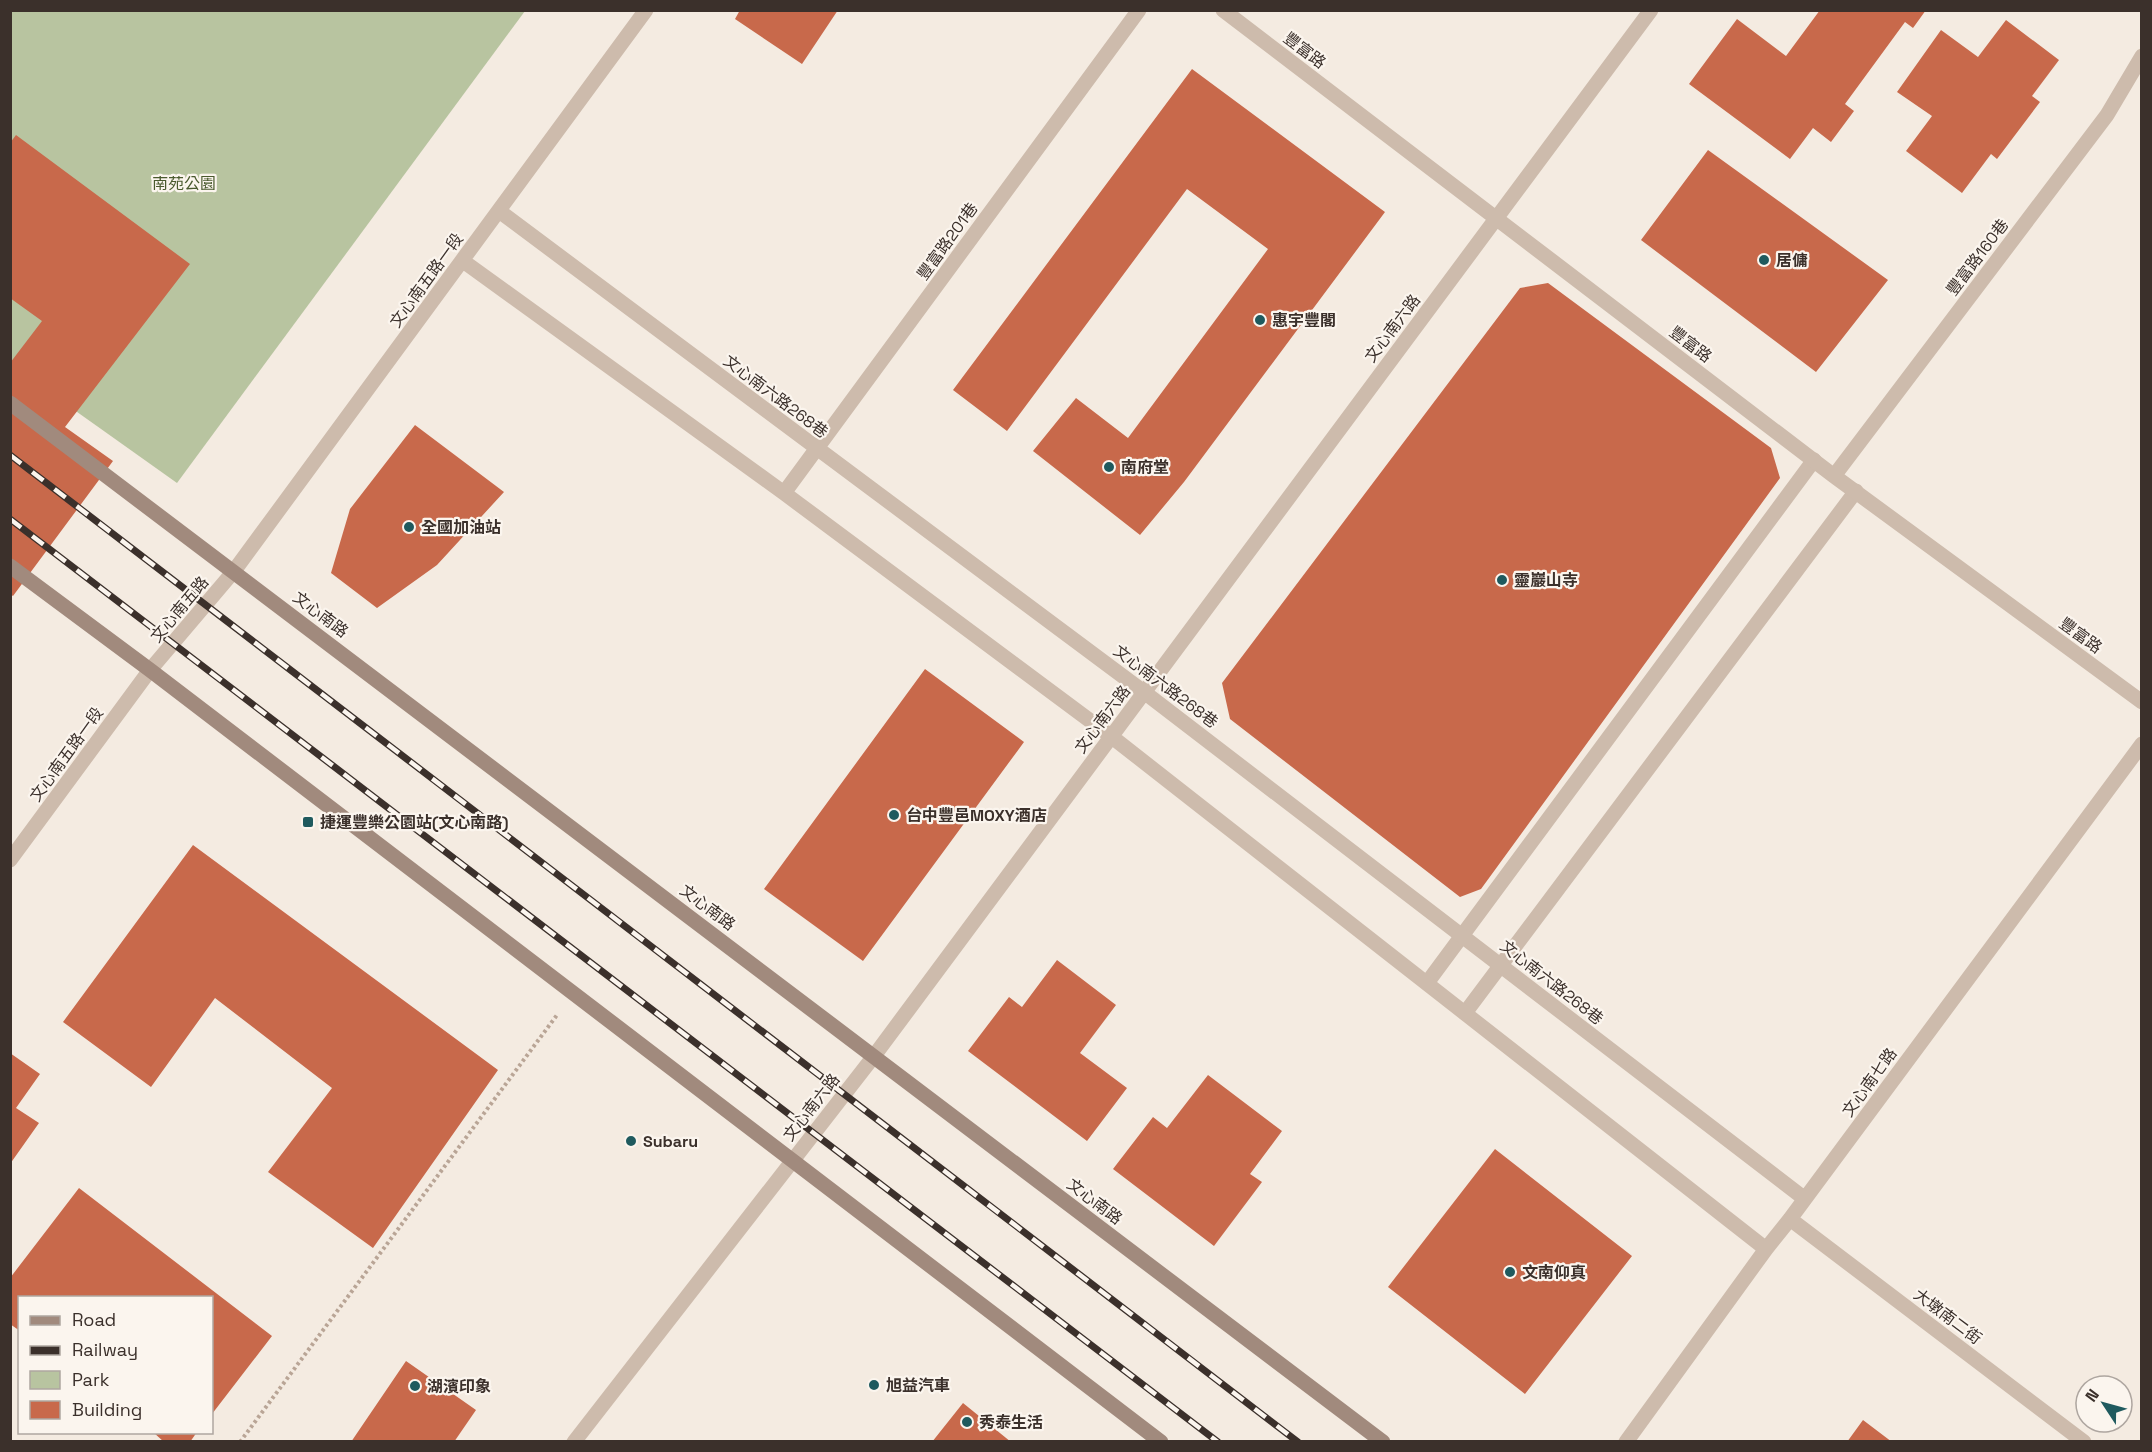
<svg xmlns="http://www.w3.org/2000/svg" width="2152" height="1452" viewBox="0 0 2152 1452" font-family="'Space Grotesk','Noto Sans TC',sans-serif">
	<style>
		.green { fill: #b8c4a0 }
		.building { fill: #c8694b }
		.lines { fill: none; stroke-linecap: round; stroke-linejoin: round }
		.path { stroke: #b9a596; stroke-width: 4; stroke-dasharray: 3 3; stroke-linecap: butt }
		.service { stroke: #cdbbac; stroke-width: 15 }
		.minor { stroke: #cdbbac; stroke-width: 15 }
		.secondary { stroke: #a18a7d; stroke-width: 15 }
		.rail-casing { stroke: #3b302b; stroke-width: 7 }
		.rail { stroke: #fbf5ee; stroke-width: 4.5; stroke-dasharray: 14; stroke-linecap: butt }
		.poi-dot { fill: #1f5a5e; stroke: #fbf5ee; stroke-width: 2 }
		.labels { text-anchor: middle; stroke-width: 4.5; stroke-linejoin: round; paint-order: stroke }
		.street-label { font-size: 16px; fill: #3b302b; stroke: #fbf5ee }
		.park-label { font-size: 16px; fill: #4a5a2e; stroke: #fbf5ee }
		.poi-label { font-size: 16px; font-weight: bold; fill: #3b302b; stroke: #fbf5ee; text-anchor: start }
	</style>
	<rect width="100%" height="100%" fill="#f4ebe1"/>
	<path class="green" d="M 11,11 L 525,11 L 177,483 L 11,365 Z"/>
	<path class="building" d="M 740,10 L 838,10 L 802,64 L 735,19 Z
		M 1820,10 L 1926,10 L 1913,28 L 1905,22 L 1845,104 L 1854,111 L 1831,142 L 1813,128 L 1790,159 L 1689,84 L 1737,19 L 1786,56 Z
		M 2006,20 L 2059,60 L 2032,96 L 2040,102 L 1997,159 L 1991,154 L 1962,193 L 1906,151 L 1932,116 L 1897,92 L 1941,30 L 1978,57 Z
		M 1192,69 L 1385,212 L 1184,482 L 1140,535 L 1033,451 L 1076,398 L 1128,438 L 1268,249 L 1187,189 L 1007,431 L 953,390 Z
		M 16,135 L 190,264 L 65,427 L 113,461 L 13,596 L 10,594 L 10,363 L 42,321 L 10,298 L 10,143 Z
		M 1708,150 L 1888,280 L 1816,372 L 1641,240 Z
		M 1548,283 L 1771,448 L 1780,478 L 1481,889 L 1460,897 L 1230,719 L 1222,683 L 1520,288 Z
		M 415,425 L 504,492 L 437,565 L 377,608 L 331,573 L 350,509 Z
		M 925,669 L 1024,742 L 863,961 L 764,889 Z
		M 193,845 L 498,1070 L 373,1248 L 268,1172 L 332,1088 L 215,998 L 151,1087 L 63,1022 Z
		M 1057,960 L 1116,1005 L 1080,1053 L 1127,1088 L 1087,1141 L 968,1051 L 1009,997 L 1022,1007 Z
		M 10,1053 L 40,1074 L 16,1108 L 39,1123 L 10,1164 Z
		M 1208,1075 L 1282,1131 L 1250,1174 L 1262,1182 L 1214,1246 L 1113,1169 L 1153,1117 L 1167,1128 Z
		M 1495,1149 L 1632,1256 L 1525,1394 L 1388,1287 Z
		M 79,1188 L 272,1336 L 212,1414 L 212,1298 L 20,1298 L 20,1331 L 10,1324 L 10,1278 Z
		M 406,1361 L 476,1410 L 454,1442 L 351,1442 Z
		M 963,1403 L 1011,1442 L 932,1442 Z
		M 1863,1420 L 1892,1442 L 1847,1442 Z
		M 153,1432 L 197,1432 L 190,1442 L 164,1442 Z"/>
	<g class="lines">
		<path class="path" d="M 240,1442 L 557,1015"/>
		<path class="service" d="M 1427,983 L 1814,460
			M 1465,1013 L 1856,491"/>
		<path class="minor" d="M 1223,10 L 1834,476 L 2142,702
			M 499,211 L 1144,692 L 1805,1199
			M 463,261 L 784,493 L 1112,737 L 1766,1249
			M 1834,476 L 2107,115 L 2142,56
			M 784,493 L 1139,10
			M 10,860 L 150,670 L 234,571 L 646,10
			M 1790,1219 L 2084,1442
			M 574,1442 L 874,1056 L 1651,10
			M 1626,1442 L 1766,1249 L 1790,1219 L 2142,744"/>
		<path class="secondary" d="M 10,403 L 1383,1442
			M 10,566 L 150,670 L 1161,1442"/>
		<g class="rail-casing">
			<path id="rail" d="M 10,455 L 1298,1442
				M 10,519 L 1218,1442"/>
		</g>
		<use href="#rail" class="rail"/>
	</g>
	<g class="poi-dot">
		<circle cx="1764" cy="260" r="6"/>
		<circle cx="1260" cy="320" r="6"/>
		<circle cx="1109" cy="467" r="6"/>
		<circle cx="409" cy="527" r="6"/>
		<circle cx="1502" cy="580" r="6"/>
		<circle cx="894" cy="815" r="6"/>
		<rect x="302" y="816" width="12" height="12" rx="3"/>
		<circle cx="631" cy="1141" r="6"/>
		<circle cx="1510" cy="1272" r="6"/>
		<circle cx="874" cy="1385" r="6"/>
		<circle cx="415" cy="1386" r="6"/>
		<circle cx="967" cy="1422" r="6"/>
	</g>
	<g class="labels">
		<g class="street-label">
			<text transform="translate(1305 50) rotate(37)" y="6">豐富路</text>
			<text transform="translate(947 241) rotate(-54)" y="6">豐富路201巷</text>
			<text transform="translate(1977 257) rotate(-53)" y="6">豐富路160巷</text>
			<text transform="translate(426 280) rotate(-54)" y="6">文心南五路一段</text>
			<text transform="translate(1392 328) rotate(-53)" y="6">文心南六路</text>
			<text transform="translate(1691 344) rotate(37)" y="6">豐富路</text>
			<text transform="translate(776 396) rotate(37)" y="6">文心南六路268巷</text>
			<text transform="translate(179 609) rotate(-50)" y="6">文心南五路</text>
			<text transform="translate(321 614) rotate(37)" y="6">文心南路</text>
			<text transform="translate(2081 635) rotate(36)" y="6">豐富路</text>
			<text transform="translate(1166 686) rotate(37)" y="6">文心南六路268巷</text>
			<text transform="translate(1102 719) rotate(-53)" y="6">文心南六路</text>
			<text transform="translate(66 754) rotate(-54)" y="6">文心南五路一段</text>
			<text transform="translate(708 907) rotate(37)" y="6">文心南路</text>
			<text transform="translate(1552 982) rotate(38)" y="6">文心南六路268巷</text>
			<text transform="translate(1869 1082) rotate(-54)" y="6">文心南七路</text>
			<text transform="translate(811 1107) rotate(-52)" y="6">文心南六路</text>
			<text transform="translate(1095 1201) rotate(37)" y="6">文心南路</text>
			<text transform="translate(1948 1316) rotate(37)" y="6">大墩南二街</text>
		</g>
		<g class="park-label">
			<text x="184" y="189">南苑公園</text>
		</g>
		<g class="poi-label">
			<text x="1776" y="266">居傭</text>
			<text x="1272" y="326">惠宇豐閣</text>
			<text x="1121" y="473">南府堂</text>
			<text x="421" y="533">全國加油站</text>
			<text x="1514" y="586">靈巖山寺</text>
			<text x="906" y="821">台中豐邑MOXY酒店</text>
			<text x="320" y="828">捷運豐樂公園站(文心南路)</text>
			<text x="643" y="1147">Subaru</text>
			<text x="1522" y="1278">文南仰真</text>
			<text x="886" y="1391">旭益汽車</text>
			<text x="427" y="1392">湖濱印象</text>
			<text x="979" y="1428">秀泰生活</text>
		</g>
	</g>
	<rect width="2152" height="1452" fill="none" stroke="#3b302b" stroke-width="24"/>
	<rect x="18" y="1296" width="195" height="138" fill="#fbf5ee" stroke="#aea6a0" stroke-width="1.5"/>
	<rect x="30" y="1316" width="30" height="9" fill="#a18a7d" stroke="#aea6a0" stroke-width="1.5"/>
	<text x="72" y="1326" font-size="18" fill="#3b302b">Road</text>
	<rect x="30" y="1346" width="30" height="9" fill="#3b302b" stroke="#aea6a0" stroke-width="1.5"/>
	<text x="72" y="1356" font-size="18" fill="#3b302b">Railway</text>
	<rect x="30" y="1371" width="30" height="18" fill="#b8c4a0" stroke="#aea6a0" stroke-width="1.5"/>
	<text x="72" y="1386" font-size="18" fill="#3b302b">Park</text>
	<rect x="30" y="1401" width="30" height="18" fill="#c8694b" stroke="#aea6a0" stroke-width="1.5"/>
	<text x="72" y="1416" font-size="18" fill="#3b302b">Building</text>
	<g transform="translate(2104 1404) rotate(306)"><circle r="28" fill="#fbf5ee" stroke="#aea6a0" stroke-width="1.5"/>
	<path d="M0-4.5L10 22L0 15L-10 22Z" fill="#1f5a5e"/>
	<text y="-9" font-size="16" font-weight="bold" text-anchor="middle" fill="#3b302b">N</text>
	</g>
</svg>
